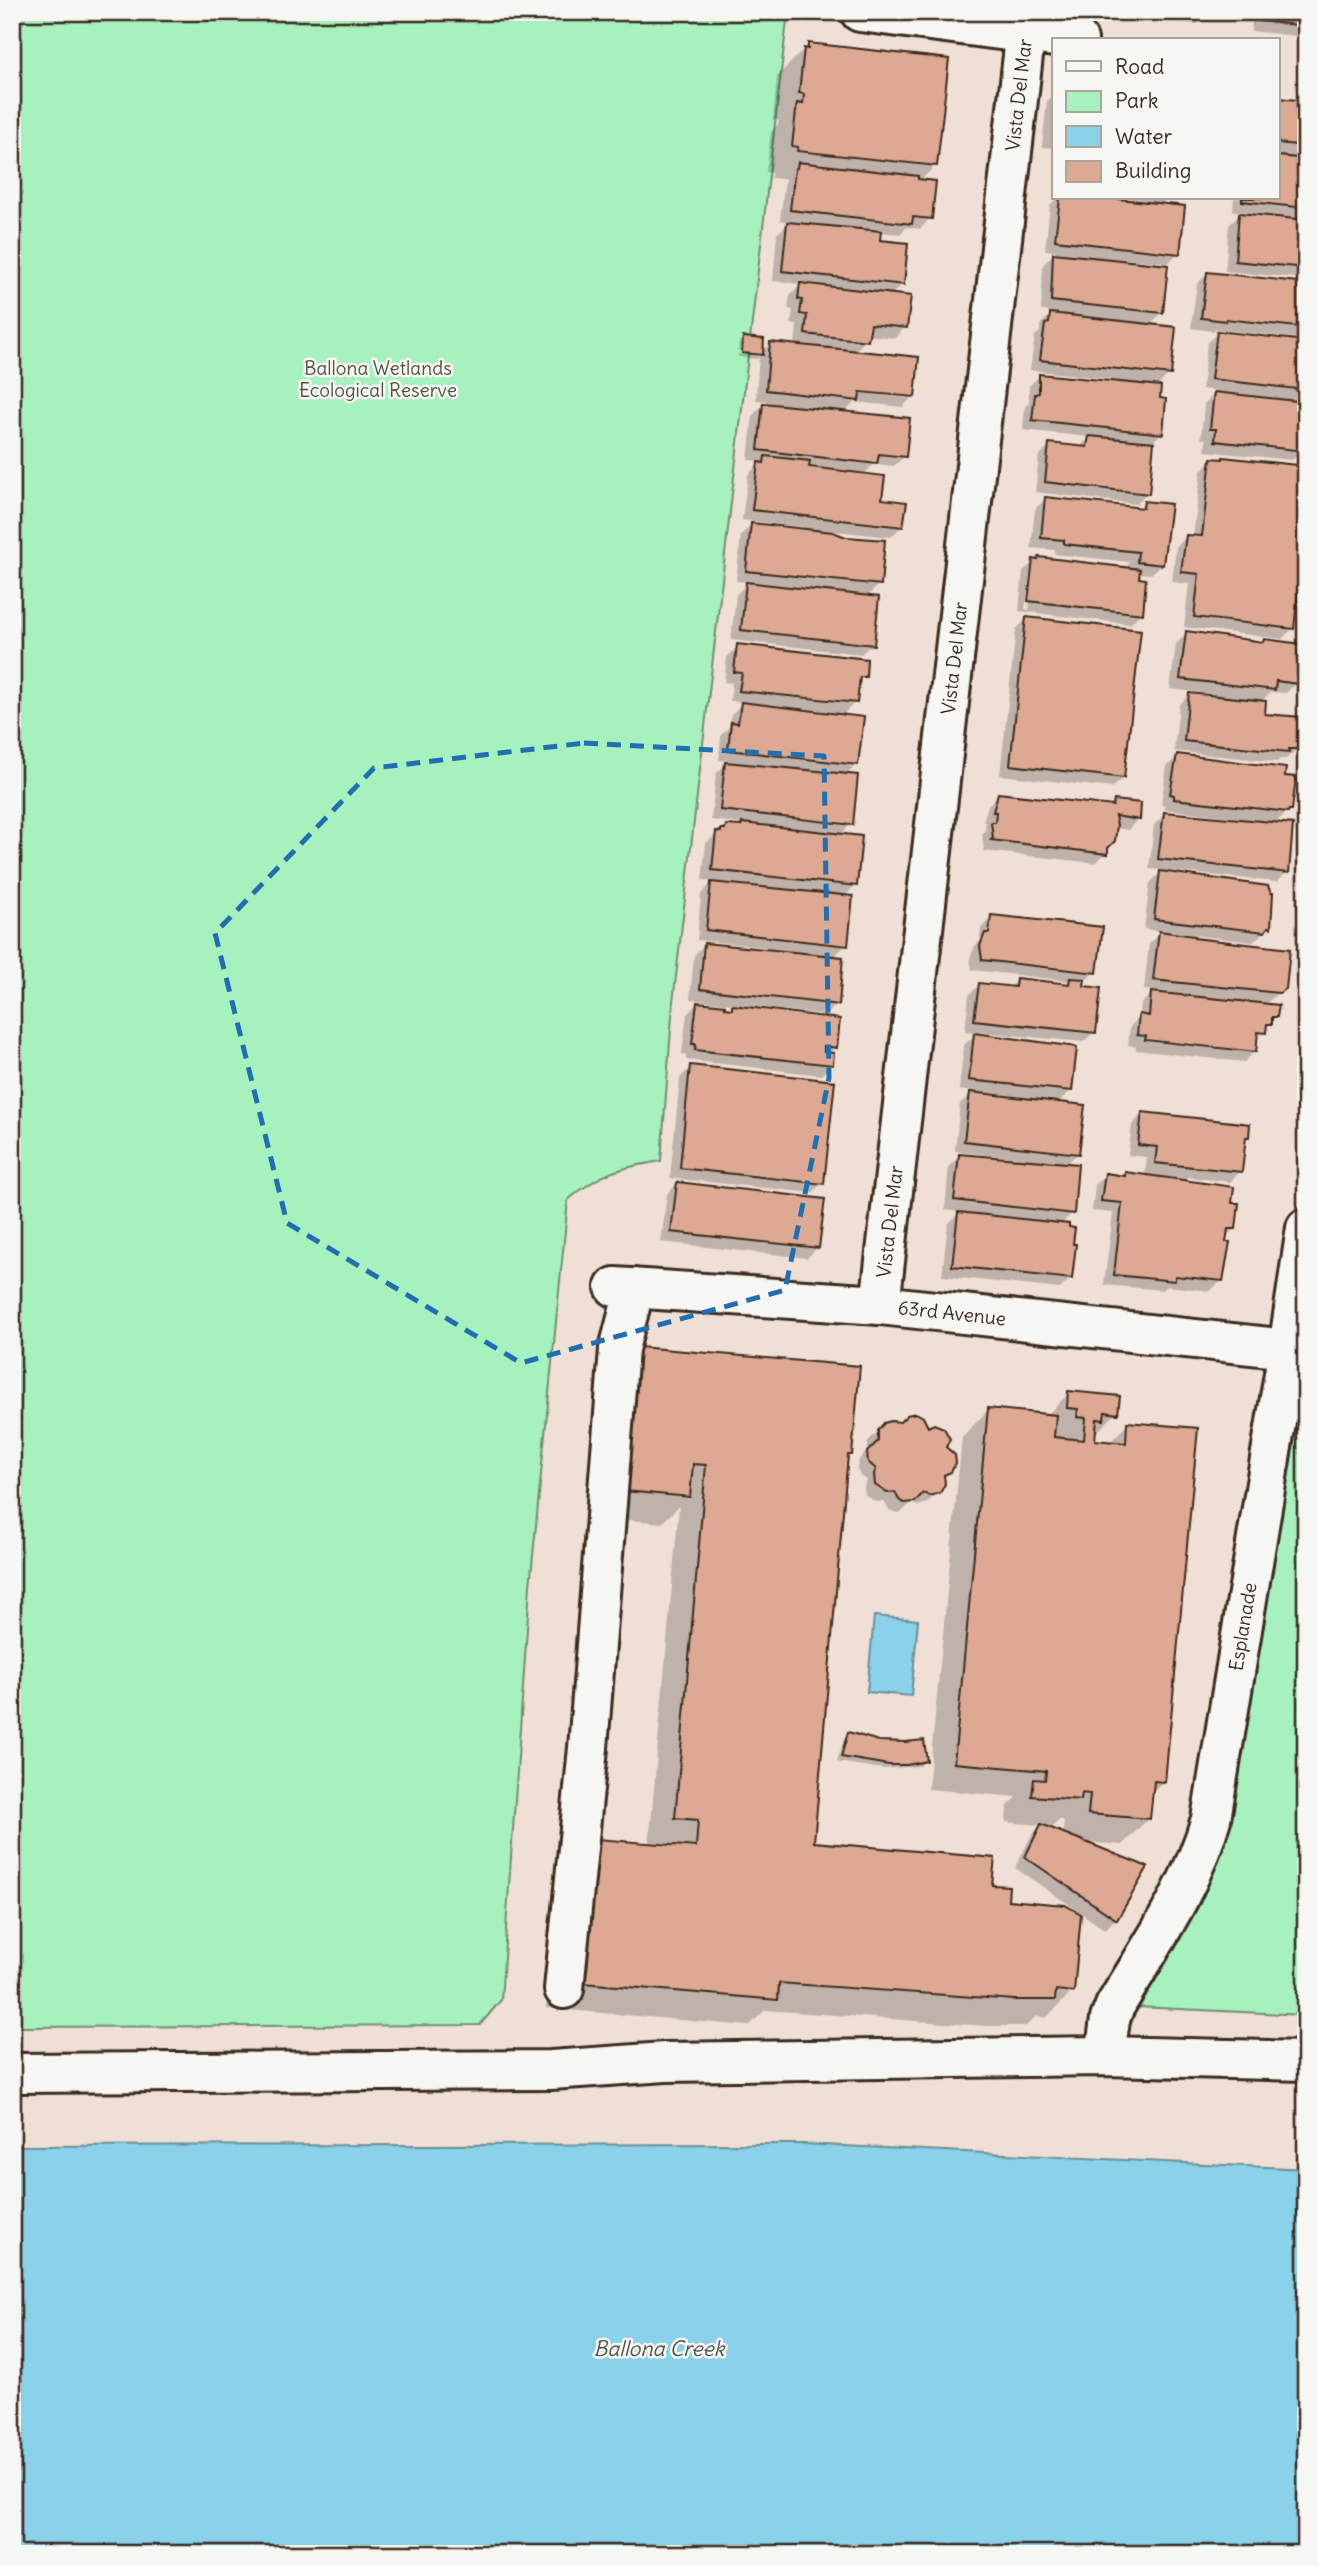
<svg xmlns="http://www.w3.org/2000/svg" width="1318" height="2566" viewBox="0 0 1318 2566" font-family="Delius,sans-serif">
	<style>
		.green { fill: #a7f1bf; stroke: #718e6e; stroke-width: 2 }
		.water { fill: #89d2ea; stroke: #6a8f98; stroke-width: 2 }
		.shadow { fill: #0003; fill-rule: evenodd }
		.building { fill: #dea992; stroke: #3b2a1e; stroke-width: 2 }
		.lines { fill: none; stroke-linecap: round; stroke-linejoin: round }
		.minor-casing { stroke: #3b2a1e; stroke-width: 44 }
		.minor { stroke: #f6f6f2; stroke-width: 38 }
		.marked { fill: none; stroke: #1f6fb2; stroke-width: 5; stroke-dasharray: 14 9; stroke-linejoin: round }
		.labels { text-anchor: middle; stroke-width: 5; stroke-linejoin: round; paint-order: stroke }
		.street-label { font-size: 19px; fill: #3b2a1e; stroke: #f6f6f2 }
		.park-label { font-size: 19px; fill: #51523e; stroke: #f6f6f2 }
		.water-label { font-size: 21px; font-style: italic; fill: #4e5451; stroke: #f6f6f2 }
	</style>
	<rect width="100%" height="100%" fill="#efdfd5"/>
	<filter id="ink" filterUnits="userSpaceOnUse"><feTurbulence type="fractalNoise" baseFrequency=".0143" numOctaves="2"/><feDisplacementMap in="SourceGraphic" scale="14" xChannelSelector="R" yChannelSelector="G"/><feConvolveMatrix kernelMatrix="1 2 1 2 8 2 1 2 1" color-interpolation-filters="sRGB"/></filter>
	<g filter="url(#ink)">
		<path class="green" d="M 12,12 L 788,12 L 673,1002 L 661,1161 C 619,1168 601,1172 568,1200 L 530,1586 L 501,2000 L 480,2025 L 12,2027 Z
			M 1306,1372 L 1306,2015 L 1137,2007 L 1200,1904 L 1224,1838 Z"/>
		<path class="water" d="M 874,1616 L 918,1620 L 911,1696 L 867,1692 Z
			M 803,2144 L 1306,2169 L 1306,2554 L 12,2554 L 12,2146 Z"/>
		<path class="shadow" d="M 1087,12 L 1208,12 L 1197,24 Z
			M 1253,12 L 1306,12 L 1306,37 L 1251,31 Z
			M 808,45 L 935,166 L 920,181 L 930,218 L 920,229 L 907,227 L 900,234 L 879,232 L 878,242 L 902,284 L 890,296 L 905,327 L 895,338 L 867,335 L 866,340 L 854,352 L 913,396 L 903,407 L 855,402 L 844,413 L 905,456 L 894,466 L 874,464 L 863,475 L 880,501 L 902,526 L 891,537 L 825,530 L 845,538 L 879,584 L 867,597 L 872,644 L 861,654 L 731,640 L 736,595 L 748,582 L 736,581 L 741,535 L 751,525 L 802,530 L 803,527 L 742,520 L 748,475 L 761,461 L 748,460 L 753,415 L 767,401 L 756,400 L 759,353 L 738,351 L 739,343 L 744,339 L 761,353 L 771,344 L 795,346 L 797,325 L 791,324 L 793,310 L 788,309 L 790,296 L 801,284 L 773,281 L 777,234 L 790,222 L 780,220 L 785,179 L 771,178 L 772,173 L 766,172 L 771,132 L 778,124 L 779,120 L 773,120 L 777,77 ZM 851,389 L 906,394 L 906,398 L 851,392 Z
			M 1054,94 L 1054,148 L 1042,147 L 1047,101 Z
			M 1278,99 L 1306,102 L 1306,279 L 1225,271 L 1229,225 L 1243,212 L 1233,211 L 1234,198 L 1278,198 Z
			M 1057,198 L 1169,198 L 1158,205 L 1178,253 L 1168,263 L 1127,259 L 1127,263 L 1162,312 L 1148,326 L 1169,374 L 1156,387 L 1161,433 L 1153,442 L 1147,493 L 1136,504 L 1035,492 L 1039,456 L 1050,445 L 1079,448 L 1090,437 L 1023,430 L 1025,406 L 1029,403 L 1029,386 L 1039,376 L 1111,383 L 1111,379 L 1030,370 L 1035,336 L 1040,332 L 1040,325 L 1053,312 L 1041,311 L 1043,265 L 1056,251 L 1045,250 L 1050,205 Z
			M 1207,274 L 1306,285 L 1306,339 L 1215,329 L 1213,331 L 1191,328 L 1197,284 Z
			M 1217,333 L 1305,390 L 1293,402 L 1306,403 L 1306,419 L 1303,450 L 1292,460 L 1205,451 L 1206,439 L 1201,439 L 1204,404 L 1217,391 L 1202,389 L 1207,343 Z
			M 738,354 L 759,356 L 757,359 L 738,357 Z
			M 1212,460 L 1293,628 L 1282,639 L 1184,627 L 1189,584 L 1172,582 L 1176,547 L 1186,537 L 1193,537 L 1201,471 Z
			M 1046,498 L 1138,509 L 1145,502 L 1162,564 L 1151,574 L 1138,573 L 1141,613 L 1130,624 L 1019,611 L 1023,571 L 1039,558 L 1127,570 L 1129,562 L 1055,554 L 1055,550 L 1031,548 L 1035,509 ZM 1031,567 L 1034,567 L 1029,610 L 1025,609 Z
			M 1027,619 L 1123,778 L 1112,788 L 1000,775 L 1016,629 Z
			M 1187,633 L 1296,677 L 1296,683 L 1286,693 L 1271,692 L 1260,702 L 1263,715 L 1297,749 L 1286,759 L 1280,759 L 1277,762 L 1174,751 L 1179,705 L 1189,695 L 1213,697 L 1213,694 L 1170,689 L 1176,644 Z
			M 738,646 L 864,676 L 857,683 L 855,702 L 842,716 L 857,764 L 845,776 L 851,824 L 840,835 L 855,885 L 844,897 L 846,945 L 833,957 L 837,1004 L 826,1015 L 690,999 L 694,955 L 704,945 L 765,951 L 765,947 L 697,940 L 701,894 L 714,881 L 702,880 L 706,843 L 726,826 L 740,828 L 744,824 L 711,820 L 716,774 L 729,761 L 719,760 L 721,735 L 729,727 L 731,715 L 743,702 L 730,701 L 732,683 L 724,682 L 727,657 Z
			M 1178,756 L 1283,777 L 1290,809 L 1274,824 L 1287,872 L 1277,882 L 1171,871 L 1170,874 L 1269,927 L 1253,942 L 1192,935 L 1192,940 L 1284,988 L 1264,1005 L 1275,1017 L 1255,1041 L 1254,1052 L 1244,1062 L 1136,1050 L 1136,1047 L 1128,1045 L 1130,1027 L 1140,1016 L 1141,1004 L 1154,991 L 1144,990 L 1149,944 L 1161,931 L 1144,929 L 1150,883 L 1163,870 L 1149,869 L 1154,825 L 1165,814 L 1236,821 L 1237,818 L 1164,809 L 1165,805 L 1161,804 L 1167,766 Z
			M 998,795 L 1110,807 L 1115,802 L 1138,819 L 1128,830 L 1115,828 L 1106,853 L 1095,863 L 984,851 L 982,834 L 985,831 L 986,822 L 983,822 L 988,805 Z
			M 992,917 L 1095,972 L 1082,983 L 1094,1032 L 1083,1042 L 979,1032 L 979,1035 L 1071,1090 L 1060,1101 L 1047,1099 L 1047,1103 L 1078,1153 L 1065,1165 L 1072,1213 L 1060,1225 L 1070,1279 L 1060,1289 L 942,1276 L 948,1224 L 960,1212 L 945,1210 L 949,1166 L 960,1156 L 1004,1160 L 1005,1157 L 955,1151 L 960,1104 L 973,1092 L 959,1090 L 964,1045 L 978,1032 L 965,1031 L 969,995 L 979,985 L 1009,988 L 1017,980 L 1065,985 L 1069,981 L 972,970 L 970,958 L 975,946 L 980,941 L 981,928 ZM 988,926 L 992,926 L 986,942 Z
			M 697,1004 L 730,1010 L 733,1007 L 835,1047 L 828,1054 L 831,1065 L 821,1075 L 686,1060 L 686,1055 L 682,1054 L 687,1014 Z
			M 691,1067 L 822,1183 L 812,1193 L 670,1178 L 680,1078 Z
			M 1142,1114 L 1247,1136 L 1244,1139 L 1240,1171 L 1230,1182 L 1188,1177 L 1187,1184 L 1230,1204 L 1234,1229 L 1225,1237 L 1221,1281 L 1210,1291 L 1167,1286 L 1163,1290 L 1104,1285 L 1113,1213 L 1092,1211 L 1095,1185 L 1105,1175 L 1122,1177 L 1126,1174 L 1145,1176 L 1147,1157 L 1128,1155 L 1132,1125 Z
			M 677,1183 L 817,1248 L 807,1258 L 661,1242 L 667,1194 Z
			M 601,1374 L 850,1454 L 845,1459 L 812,1844 L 990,1886 L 1006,1901 L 1075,1913 L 1077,1910 L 1015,1868 L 1031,1836 L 1042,1825 L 1006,1822 L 1007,1807 L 1017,1797 L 928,1789 L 962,1437 L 988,1410 L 1047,1415 L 1069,1393 L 1116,1413 L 1094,1435 L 1093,1441 L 1109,1443 L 1128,1424 L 1163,1782 L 1151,1794 L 1148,1819 L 1122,1845 L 1085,1842 L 1146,1868 L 1115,1919 L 1105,1930 L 1080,1912 L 1073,1991 L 1046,2018 L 1036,2016 L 1026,2026 L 987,2026 L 765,2010 L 749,2026 L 546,2008 L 559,1866 L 649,1845 L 679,1506 L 662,1523 L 588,1516 ZM 1060,1820 L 1064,1820 L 1063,1834 L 1044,1825 L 1053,1826 Z
			M 882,1427 L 927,1429 L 944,1448 L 953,1466 L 943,1477 L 938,1492 L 927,1503 L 918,1506 L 911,1503 L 902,1512 L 897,1513 L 889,1510 L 884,1501 L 876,1502 L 865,1495 L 864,1486 L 867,1480 L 860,1476 L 857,1469 L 859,1460 L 868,1450 L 868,1442 L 871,1438 Z
			M 848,1734 L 925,1761 L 920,1766 L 883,1769 L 837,1762 L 844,1739 Z"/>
		<path class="building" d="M 1261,12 L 1306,12 L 1306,26 L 1260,21 Z
			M 808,43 L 949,59 L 937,166 L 797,151 L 798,147 L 792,146 L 797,103 L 803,104 L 804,94 L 799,93 L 804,48 L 808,49 Z
			M 1278,98 L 1306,101 L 1306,146 L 1278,143 Z
			M 1278,156 L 1306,159 L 1306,208 L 1242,201 L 1242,198 L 1278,198 Z
			M 798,162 L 918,176 L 918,179 L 936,181 L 932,219 L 913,217 L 912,224 L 790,210 L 795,169 L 797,168 Z
			M 1060,198 L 1109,198 L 1185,206 L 1180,254 L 1055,240 Z
			M 1239,213 L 1306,220 L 1306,268 L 1235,261 Z
			M 787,222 L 881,231 L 880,240 L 908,243 L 904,285 L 782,271 Z
			M 1053,253 L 1168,265 L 1163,313 L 1051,301 Z
			M 1207,272 L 1306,283 L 1306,328 L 1226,319 L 1226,321 L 1201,318 Z
			M 800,283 L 911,296 L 907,328 L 871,324 L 868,341 L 805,334 L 807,315 L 800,314 L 802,300 L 798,299 Z
			M 1050,313 L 1176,327 L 1171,375 L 1040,360 L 1045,324 L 1049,323 Z
			M 1217,331 L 1306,341 L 1306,390 L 1211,379 Z
			M 743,337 L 764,339 L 763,355 L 742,353 Z
			M 770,342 L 919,357 L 915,397 L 860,392 L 859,401 L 766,390 Z
			M 1039,374 L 1161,386 L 1160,398 L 1166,399 L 1163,434 L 1032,420 L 1035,394 L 1039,393 Z
			M 1214,392 L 1306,402 L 1304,451 L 1215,441 L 1216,429 L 1210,429 Z
			M 763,403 L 910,418 L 906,457 L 879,454 L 877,464 L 758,450 Z
			M 1089,436 L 1154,442 L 1149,494 L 1045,482 L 1049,443 L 1087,447 Z
			M 765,456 L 810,461 L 809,467 L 885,476 L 882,499 L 907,502 L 903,527 L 752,510 L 758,462 L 764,463 Z
			M 1223,457 L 1306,466 L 1306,524 L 1294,629 L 1194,617 L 1199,574 L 1181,572 L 1186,535 L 1202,536 L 1211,458 L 1223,459 Z
			M 1045,497 L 1143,508 L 1144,501 L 1171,504 L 1163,565 L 1137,562 L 1138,552 L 1064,544 L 1064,540 L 1041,538 Z
			M 751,523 L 833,532 L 846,537 L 885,540 L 881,585 L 746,571 Z
			M 1039,557 L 1140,569 L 1139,578 L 1146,579 L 1143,614 L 1028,601 L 1033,559 L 1038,560 Z
			M 746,582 L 879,597 L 874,645 L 741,630 Z
			M 1026,617 L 1141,630 L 1124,778 L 1010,765 Z
			M 1186,631 L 1263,642 L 1264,639 L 1302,644 L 1303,670 L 1298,678 L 1298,684 L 1276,681 L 1275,690 L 1180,679 Z
			M 737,644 L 867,659 L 866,677 L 860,677 L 857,703 L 739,691 L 742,673 L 734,672 Z
			M 1189,693 L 1266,701 L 1265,714 L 1302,717 L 1298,749 L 1289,749 L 1289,752 L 1184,741 Z
			M 741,702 L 864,717 L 858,765 L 728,750 L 731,722 L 738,723 Z
			M 1177,754 L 1286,768 L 1285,776 L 1296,777 L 1292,810 L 1289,810 L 1288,812 L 1174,799 L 1174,795 L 1170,794 Z
			M 725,762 L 858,775 L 853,825 L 720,810 Z
			M 998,793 L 1113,806 L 1114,800 L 1141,803 L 1140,820 L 1115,816 L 1117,825 L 1115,841 L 1108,848 L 1108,854 L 991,840 L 993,838 L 991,822 L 995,822 L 996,812 L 993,812 Z
			M 1164,812 L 1293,824 L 1289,873 L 1158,859 Z
			M 742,823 L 862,836 L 857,886 L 712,870 L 716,831 L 721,832 L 721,829 L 725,829 L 726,825 L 741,826 Z
			M 1160,871 L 1268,886 L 1271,893 L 1273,893 L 1271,928 L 1268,927 L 1265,932 L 1154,919 Z
			M 711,882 L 853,896 L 848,946 L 706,930 Z
			M 991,915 L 1103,927 L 1097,973 L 982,960 L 980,946 L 985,933 L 989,933 Z
			M 1159,931 L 1194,936 L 1194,938 L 1290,949 L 1286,989 L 1279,993 L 1153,980 Z
			M 704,943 L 843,957 L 839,1005 L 700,989 Z
			M 1016,978 L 1069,984 L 1070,978 L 1085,979 L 1084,986 L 1101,988 L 1096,1033 L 974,1020 L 979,983 L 1015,987 Z
			M 1151,992 L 1279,1005 L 1277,1017 L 1272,1017 L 1272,1024 L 1267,1024 L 1266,1033 L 1258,1032 L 1256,1052 L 1145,1040 L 1146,1036 L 1137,1035 L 1139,1014 L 1149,1016 Z
			M 697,1002 L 725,1005 L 725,1008 L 732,1009 L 732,1005 L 840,1019 L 837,1048 L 824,1046 L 824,1052 L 834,1053 L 833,1065 L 695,1050 L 696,1044 L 692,1044 Z
			M 974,1033 L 1077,1047 L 1072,1091 L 969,1080 Z
			M 690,1065 L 835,1081 L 824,1184 L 680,1168 Z
			M 970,1092 L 1085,1105 L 1079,1154 L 964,1141 Z
			M 1142,1112 L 1250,1124 L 1249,1137 L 1246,1137 L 1242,1172 L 1155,1163 L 1157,1147 L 1138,1145 Z
			M 959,1154 L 1078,1164 L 1074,1214 L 954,1200 Z
			M 1125,1172 L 1234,1187 L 1232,1203 L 1239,1203 L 1236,1229 L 1228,1229 L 1226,1242 L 1230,1242 L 1223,1281 L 1175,1276 L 1175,1281 L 1114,1275 L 1122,1203 L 1101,1201 L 1105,1173 L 1125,1176 Z
			M 677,1182 L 825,1199 L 819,1248 L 671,1232 Z
			M 958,1212 L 1069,1224 L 1069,1227 L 1075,1228 L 1073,1244 L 1076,1244 L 1072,1279 L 952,1266 Z
			M 627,1346 L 860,1366 L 852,1455 L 848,1455 L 814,1842 L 995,1858 L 992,1885 L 1009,1886 L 1008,1900 L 1065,1905 L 1081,1914 L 1074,1992 L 1056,1990 L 1055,2000 L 1015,2000 L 779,1983 L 778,2000 L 572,1982 L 585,1838 L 696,1847 L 698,1820 L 675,1818 L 706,1465 L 693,1464 L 690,1497 L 614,1490 Z
			M 1068,1391 L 1120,1396 L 1118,1414 L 1105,1412 L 1104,1420 L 1097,1419 L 1095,1440 L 1126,1443 L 1127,1422 L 1198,1428 L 1165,1782 L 1154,1781 L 1150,1819 L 1088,1814 L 1090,1794 L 1082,1793 L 1081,1800 L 1032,1796 L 1034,1779 L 1045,1780 L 1046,1771 L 954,1763 L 988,1408 L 1056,1415 L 1054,1437 L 1084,1440 L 1086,1418 L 1077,1417 L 1078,1409 L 1067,1408 Z
			M 916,1413 L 923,1417 L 928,1427 L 934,1424 L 944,1428 L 950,1439 L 946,1447 L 955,1455 L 956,1463 L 951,1472 L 944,1475 L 945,1484 L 940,1493 L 930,1496 L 923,1493 L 915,1502 L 904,1503 L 899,1500 L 895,1492 L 887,1493 L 875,1485 L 874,1474 L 876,1469 L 868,1462 L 867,1452 L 878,1441 L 878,1430 L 884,1423 L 891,1421 L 900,1422 L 907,1415 Z
			M 848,1732 L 879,1741 L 905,1742 L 924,1740 L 927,1761 L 907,1765 L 889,1765 L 841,1757 Z
			M 1041,1824 L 1148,1867 L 1117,1920 L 1025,1857 Z"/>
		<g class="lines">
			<g class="minor-casing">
				<g id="minor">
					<path d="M 860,12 L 1078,40"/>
					<path id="s1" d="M 615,1287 L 880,1305 L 1288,1349"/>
					<path id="s2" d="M 880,1305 L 1028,12"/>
					<path d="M 564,1989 L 588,1748 L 619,1349 L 630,1307 L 632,1288"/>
					<path id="s3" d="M 1105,2056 L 1110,2019 L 1115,2006 C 1152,1944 1191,1889 1211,1819 L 1288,1349 L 1306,1228"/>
					<path d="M 12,2073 L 551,2070 L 665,2062 L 1105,2056 L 1306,2061"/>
				</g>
			</g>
			<use href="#minor" class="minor"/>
		</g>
	</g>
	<path class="marked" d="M 584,743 L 824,756 L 829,1078 L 785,1290 L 521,1363 L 287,1223 L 215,933 L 374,768 Z"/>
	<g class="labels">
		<g class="street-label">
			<text dy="7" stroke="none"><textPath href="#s2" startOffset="1218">Vista Del Mar</textPath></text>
			<text dy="7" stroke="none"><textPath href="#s2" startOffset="651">Vista Del Mar</textPath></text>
			<text dy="7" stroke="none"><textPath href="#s2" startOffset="84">Vista Del Mar</textPath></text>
			<text dy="7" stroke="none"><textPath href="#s1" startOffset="338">63rd Avenue</textPath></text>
			<text dy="7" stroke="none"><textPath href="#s3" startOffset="457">Esplanade</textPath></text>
		</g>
		<g class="park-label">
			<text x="378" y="375">Ballona Wetlands<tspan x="378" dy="22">Ecological Reserve</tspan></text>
		</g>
		<g class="water-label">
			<text x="659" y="2356">Ballona Creek</text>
		</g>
	</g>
	<rect width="1318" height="2566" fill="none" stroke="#f6f6f2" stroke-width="42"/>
	<rect x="21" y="21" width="1276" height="2524" fill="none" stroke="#3b2a1e" stroke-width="2.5" filter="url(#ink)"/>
	<rect x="1052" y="38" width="228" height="161" fill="#f6f6f2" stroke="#aba49d" stroke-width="2"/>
	<rect x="1066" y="61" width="35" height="10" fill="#f6f6f2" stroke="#aba49d" stroke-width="2"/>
	<text x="1115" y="74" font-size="21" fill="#3b2a1e">Road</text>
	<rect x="1066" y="91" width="35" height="21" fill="#a7f1bf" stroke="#aba49d" stroke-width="2"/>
	<text x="1115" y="108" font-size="21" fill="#3b2a1e">Park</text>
	<rect x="1066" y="126" width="35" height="21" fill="#89d2ea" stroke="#aba49d" stroke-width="2"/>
	<text x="1115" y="144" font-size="21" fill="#3b2a1e">Water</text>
	<rect x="1066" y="161" width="35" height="21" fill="#dea992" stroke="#aba49d" stroke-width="2"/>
	<text x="1115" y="178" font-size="21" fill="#3b2a1e">Building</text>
</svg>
